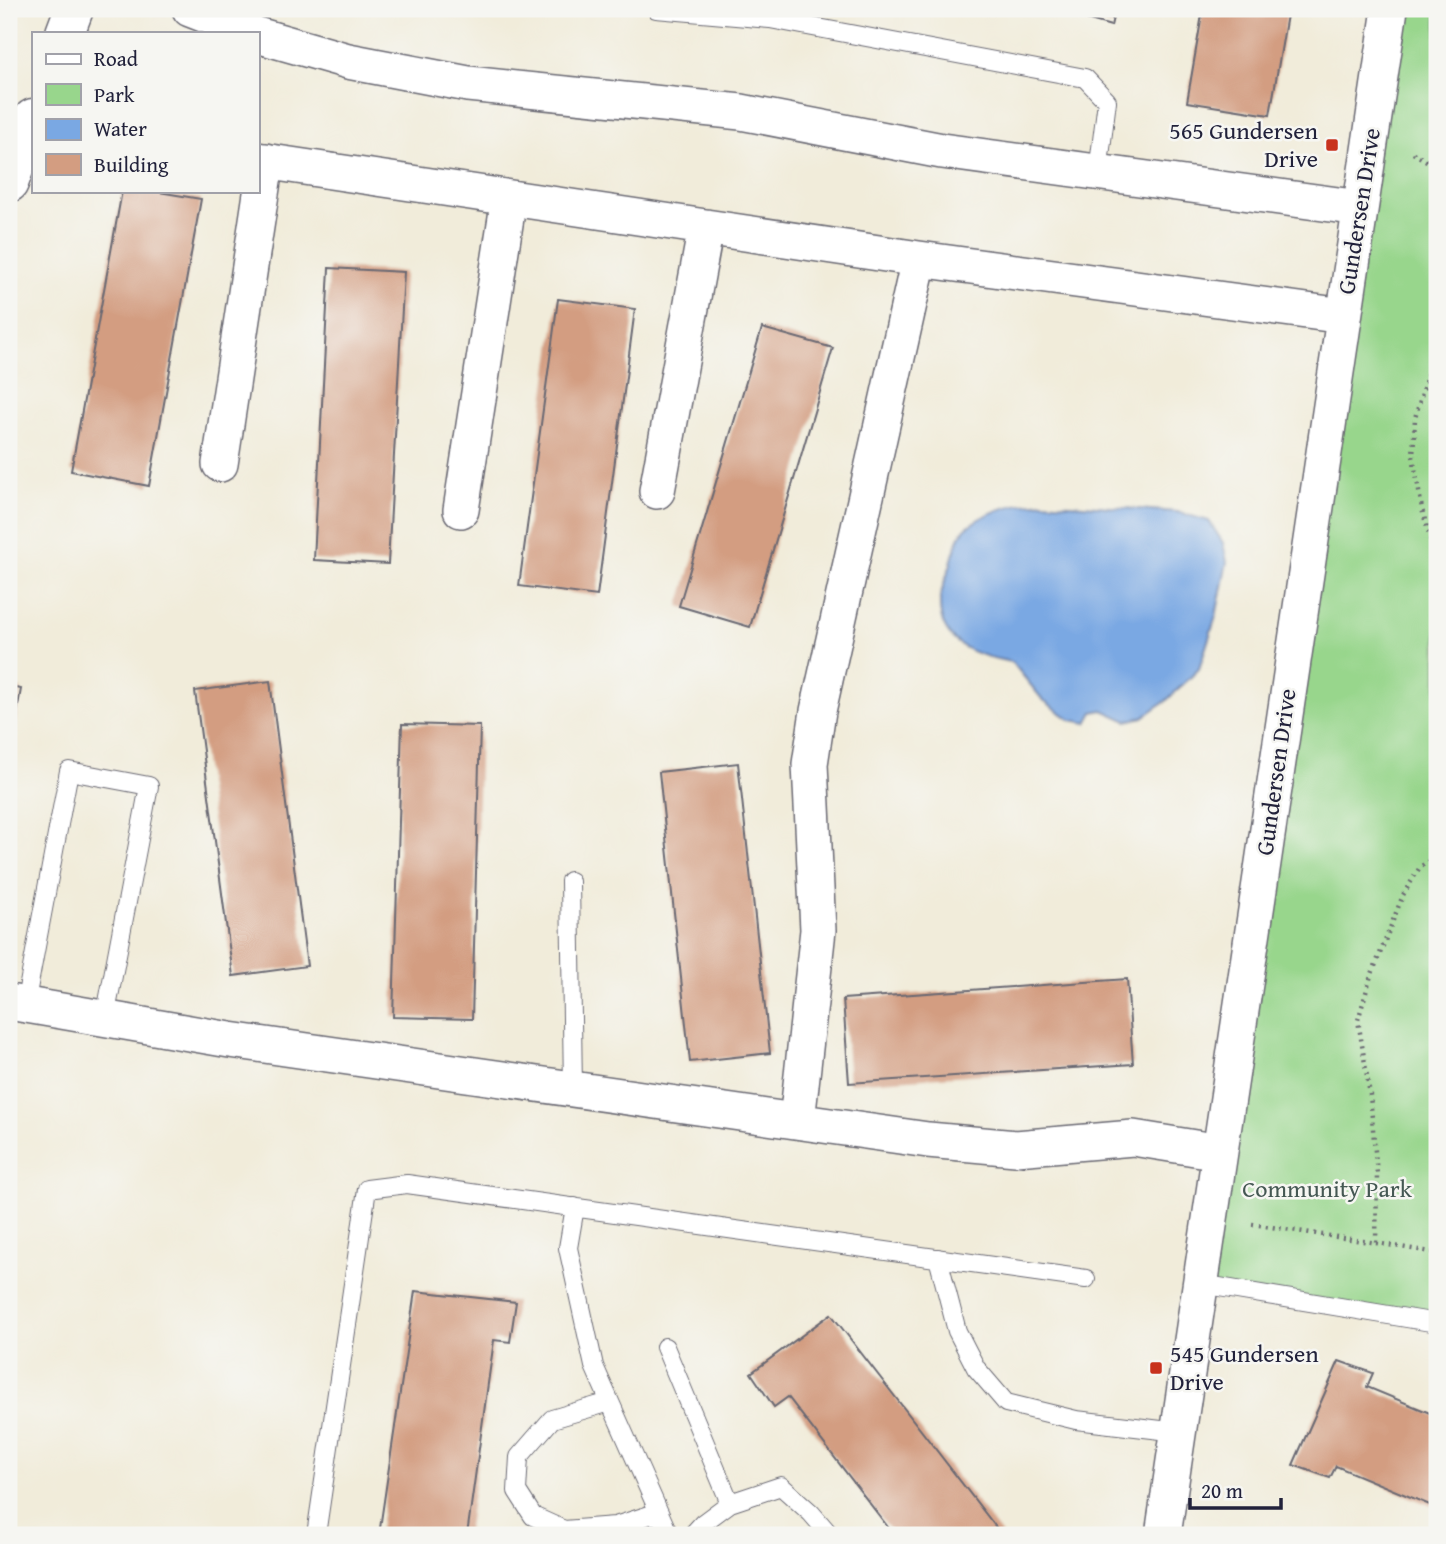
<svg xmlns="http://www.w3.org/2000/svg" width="1446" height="1544" viewBox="0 0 1446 1544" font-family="'Gentium Book Plus',serif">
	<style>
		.green { fill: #98d68c; stroke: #5d7c64; stroke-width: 2 }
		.water { fill: #7aa8e3; stroke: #4e658f; stroke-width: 2 }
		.building { fill: #d39d81 }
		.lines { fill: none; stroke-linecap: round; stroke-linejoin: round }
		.service-casing { stroke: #6a6973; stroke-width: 20 }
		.minor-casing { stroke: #6a6973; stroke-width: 38 }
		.tertiary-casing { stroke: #6a6973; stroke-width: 41 }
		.path { stroke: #6a6973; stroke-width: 4.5; stroke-dasharray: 2 5; stroke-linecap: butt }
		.service { stroke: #fff; stroke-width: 18 }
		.minor { stroke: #fff; stroke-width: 35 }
		.tertiary { stroke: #fff; stroke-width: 38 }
		.poi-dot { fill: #c8321e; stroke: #f6f6f2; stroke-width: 2.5 }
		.labels { text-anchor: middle; stroke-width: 5; stroke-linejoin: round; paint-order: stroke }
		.poi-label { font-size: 24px; fill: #22223b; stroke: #f6f6f2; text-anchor: end }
		.street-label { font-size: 24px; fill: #22223b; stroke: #f6f6f2 }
		.park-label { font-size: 24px; fill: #455853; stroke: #f6f6f2 }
	</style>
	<rect width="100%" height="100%" fill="#f6f6f2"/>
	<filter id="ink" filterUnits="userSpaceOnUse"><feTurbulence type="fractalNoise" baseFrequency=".0143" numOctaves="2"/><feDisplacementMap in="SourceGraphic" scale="14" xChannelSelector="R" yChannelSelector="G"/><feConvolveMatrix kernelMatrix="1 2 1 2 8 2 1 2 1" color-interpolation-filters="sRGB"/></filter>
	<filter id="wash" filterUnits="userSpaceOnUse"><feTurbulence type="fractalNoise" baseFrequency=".00686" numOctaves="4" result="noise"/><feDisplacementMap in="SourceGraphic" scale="28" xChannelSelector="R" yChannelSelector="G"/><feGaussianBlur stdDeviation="1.57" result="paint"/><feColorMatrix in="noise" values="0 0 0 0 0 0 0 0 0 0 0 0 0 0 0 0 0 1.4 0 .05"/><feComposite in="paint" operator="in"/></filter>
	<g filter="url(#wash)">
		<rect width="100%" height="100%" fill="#f1ecda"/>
		<path class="green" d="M 1398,9 L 1437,9 L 1437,1319 L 1201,1284 Z"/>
		<path class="water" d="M 1043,502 L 1177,512 L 1209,521 L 1223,543 L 1227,562 L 1216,616 L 1199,669 L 1167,700 L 1143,717 L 1127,721 L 1103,710 L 1093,712 L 1087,723 L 1071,720 L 1042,699 L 1012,662 C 977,656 939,645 940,603 C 940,592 946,578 950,567 C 953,556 958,534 967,527 C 980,517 1000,508 1016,505 C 1025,503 1034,504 1043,502 Z"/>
		<g id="blocks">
			<path class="building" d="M 1051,9 L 1115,9 L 1111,26 Z
				M 1203,9 L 1288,9 L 1270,115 L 1187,102 Z
				M 122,191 L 153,191 L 201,199 L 149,486 L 71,471 Z
				M 329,268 L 404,272 L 388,564 L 314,560 Z
				M 558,299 L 635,309 L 597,596 L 519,586 Z
				M 762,328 L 833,348 L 750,627 L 679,606 Z
				M 270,681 L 307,966 L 233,976 L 195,691 Z
				M 9,687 L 21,689 L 10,751 L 9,751 Z
				M 402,724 L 480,726 L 472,1019 L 393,1017 Z
				M 738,763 L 770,1053 L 690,1062 L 659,772 Z
				M 1127,979 L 1133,1064 L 849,1083 L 843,999 Z
				M 415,1291 L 516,1302 L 510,1342 L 494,1340 L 467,1535 L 379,1535 Z
				M 831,1314 L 1002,1535 L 894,1535 L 788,1397 L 774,1407 L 751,1373 Z
				M 1339,1361 L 1373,1373 L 1367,1387 L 1437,1416 L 1437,1508 L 1336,1466 L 1330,1478 L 1293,1465 Z"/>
		</g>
	</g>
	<g filter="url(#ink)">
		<use href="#blocks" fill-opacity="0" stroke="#6a6973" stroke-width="2"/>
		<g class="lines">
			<g class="service-casing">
				<path id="service" d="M 656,9 L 770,19 L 1085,78 L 1107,101 L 1098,172
					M 570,881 L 573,1089
					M 25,1005 L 69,771 L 149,786 L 105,1018
					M 575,1207 L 568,1248 L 594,1366 L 669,1535
					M 938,1258 L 957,1331 L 976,1368 L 1006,1403 L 1076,1420 L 1178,1432
					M 1201,1284 L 1437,1323
					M 665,1347 L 730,1503
					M 610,1402 L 552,1419 L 519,1457 L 517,1491 L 533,1516 L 564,1530 L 615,1526 L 659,1512
					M 316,1535 L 367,1189 L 407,1184 L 1086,1279
					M 692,1535 L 703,1523 L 730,1503 L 781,1486 L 811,1513 L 830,1535"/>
			</g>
			<g class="minor-casing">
				<path id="minor" d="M 190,9 L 252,33
					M 257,35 L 348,61 L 468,84 L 741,112 L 942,151 L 1360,208
					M 257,160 L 919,259 L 1344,316
					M 220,464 L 266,161
					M 657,491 L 706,227
					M 461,510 L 509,198
					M 9,1002 L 230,1040 L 928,1140 L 1016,1148 L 1133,1138 L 1220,1152
					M 797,1121 L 818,930 L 810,764 L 818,711 L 919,259
					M 1163,1535 L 1390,9"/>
			</g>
			<g class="tertiary-casing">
				<path id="tertiary" d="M 65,33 L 74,9
					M 9,183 L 33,118"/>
			</g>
			<path class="path" d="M 1413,153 L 1437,167
				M 1437,340 L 1415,418 L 1413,456 L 1422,509 L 1437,563
				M 1252,1224 L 1376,1243 L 1377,1174 L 1370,1095 L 1358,1020 L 1370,979 L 1403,895 L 1420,867 L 1437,855
				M 1376,1243 L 1437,1253"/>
			<use href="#service" class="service"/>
			<use href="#minor" class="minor"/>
			<use href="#tertiary" class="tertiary"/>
		</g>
	</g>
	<g class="poi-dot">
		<rect x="1325" y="138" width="14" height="14" rx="3.5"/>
		<rect x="1149" y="1361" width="14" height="14" rx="3.5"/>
	</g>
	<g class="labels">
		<g class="poi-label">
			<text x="1318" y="139">565 Gundersen<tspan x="1318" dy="28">Drive</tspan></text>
			<text x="1170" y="1362" text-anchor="start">545 Gundersen<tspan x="1170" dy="28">Drive</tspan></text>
		</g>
		<g class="street-label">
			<text transform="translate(1359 211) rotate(-81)" y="8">Gundersen Drive</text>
			<text transform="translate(1276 772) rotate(-82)" y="8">Gundersen Drive</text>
		</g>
		<g class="park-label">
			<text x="1327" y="1197">Community Park</text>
		</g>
	</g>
	<rect width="1446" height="1544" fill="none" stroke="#f6f6f2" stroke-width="35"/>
	<rect x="32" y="32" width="228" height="161" fill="#f6f6f2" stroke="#a1a1a9" stroke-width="2"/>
	<rect x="46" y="54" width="35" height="10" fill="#ffffff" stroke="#a1a1a9" stroke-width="2"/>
	<text x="94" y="66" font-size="21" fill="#22223b">Road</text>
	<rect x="46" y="84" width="35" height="21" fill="#98d68c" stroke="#a1a1a9" stroke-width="2"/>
	<text x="94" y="102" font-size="21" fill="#22223b">Park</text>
	<rect x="46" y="119" width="35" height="21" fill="#7aa8e3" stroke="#a1a1a9" stroke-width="2"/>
	<text x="94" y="136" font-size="21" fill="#22223b">Water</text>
	<rect x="46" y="154" width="35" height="21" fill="#d39d81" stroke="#a1a1a9" stroke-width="2"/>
	<text x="94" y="172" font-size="21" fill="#22223b">Building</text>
	<path d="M1190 1498v10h91v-10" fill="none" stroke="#22223b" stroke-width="3.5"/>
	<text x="1201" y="1498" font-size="21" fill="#22223b" stroke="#f6f6f2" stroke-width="5" paint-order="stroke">20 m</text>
</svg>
